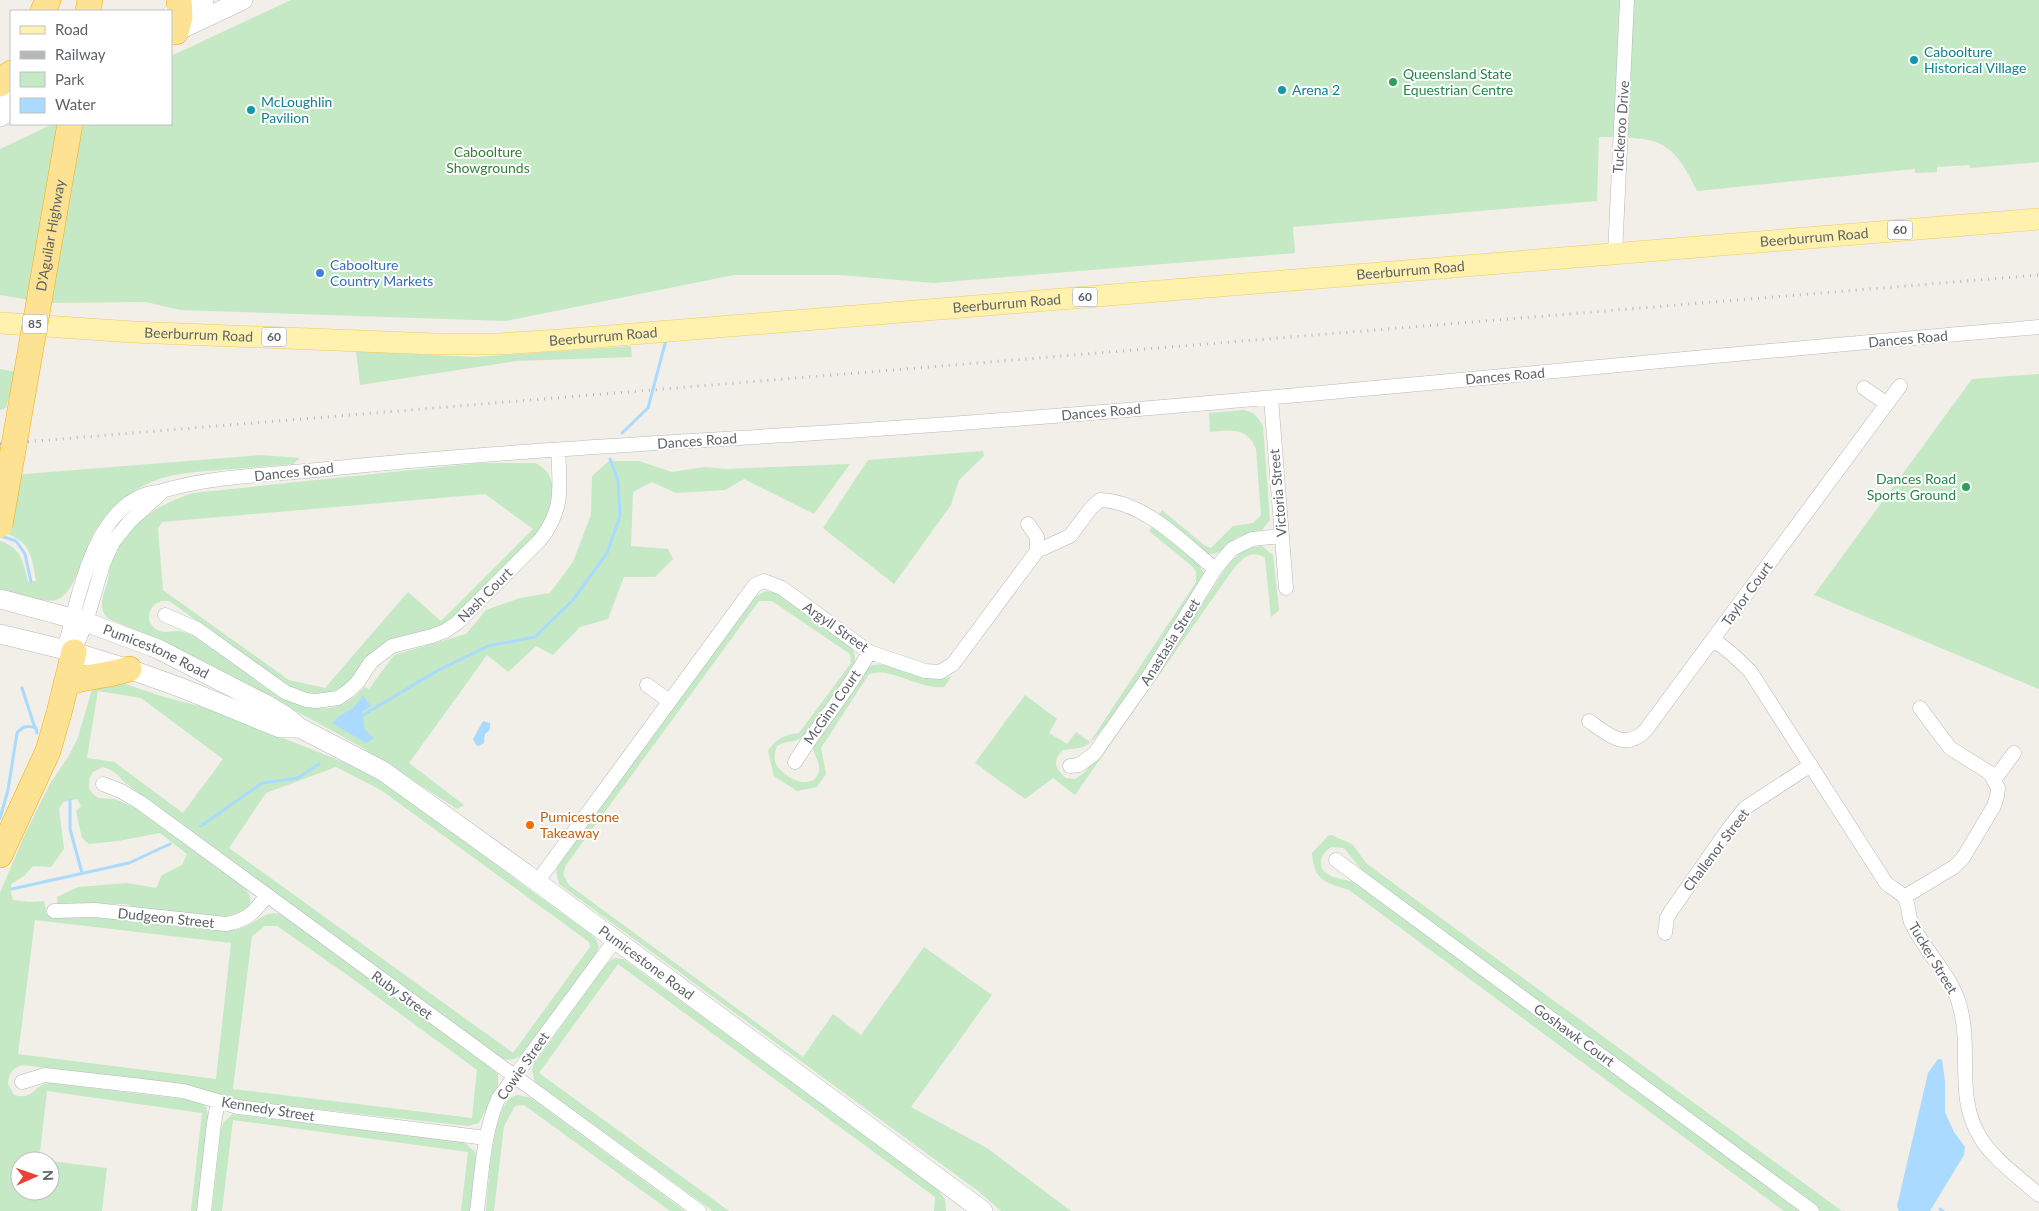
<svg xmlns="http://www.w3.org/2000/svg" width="2039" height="1211" viewBox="0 0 2039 1211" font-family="Lato,sans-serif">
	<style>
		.green { fill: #c5e8c5; fill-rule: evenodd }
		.water { fill: #aadaff }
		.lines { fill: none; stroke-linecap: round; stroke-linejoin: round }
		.stream { stroke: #aadaff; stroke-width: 3 }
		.street-casing { stroke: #b5b8bc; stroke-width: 15 }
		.secondary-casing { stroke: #b6babf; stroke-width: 20 }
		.primary-casing { stroke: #f2c960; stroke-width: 22 }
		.highway-casing { stroke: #f9ab00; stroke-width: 26 }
		.street { stroke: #fff; stroke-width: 14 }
		.secondary { stroke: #fff; stroke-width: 19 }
		.primary { stroke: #fff2af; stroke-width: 21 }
		.highway { stroke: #fde293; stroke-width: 25 }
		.rail { stroke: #b6b7b8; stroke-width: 3; stroke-dasharray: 1 6; stroke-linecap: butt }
		.highway-bridge-casing { stroke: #f9ab00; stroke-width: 26; stroke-linecap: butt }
		.highway-bridge { stroke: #fde293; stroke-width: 25 }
		.culture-dot { fill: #0f9aa8; stroke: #fff; stroke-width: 2 }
		.leisure-dot { fill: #2e9e5b; stroke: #fff; stroke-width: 2 }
		.shop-dot { fill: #3f7fe0; stroke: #fff; stroke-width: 2 }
		.food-dot { fill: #e8710a; stroke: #fff; stroke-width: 2 }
		.labels { text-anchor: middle; stroke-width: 4; stroke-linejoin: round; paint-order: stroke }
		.shield { fill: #fff; stroke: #8f9295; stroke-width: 1 }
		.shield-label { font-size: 12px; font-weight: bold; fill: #5f6368 }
		.culture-label { font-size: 14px; fill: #0d838f; stroke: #fff; text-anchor: start }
		.leisure-label { font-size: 14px; fill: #27864d; stroke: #fff; text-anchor: start }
		.street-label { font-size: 14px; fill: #5f6368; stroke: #fff }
		.park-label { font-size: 14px; fill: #348238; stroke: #fff }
		.shop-label { font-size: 14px; fill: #366cbe; stroke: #fff; text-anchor: start }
		.food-label { font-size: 14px; fill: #c56008; stroke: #fff; text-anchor: start }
	</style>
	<rect width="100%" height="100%" fill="#f1efe8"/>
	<path class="green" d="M 291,0 L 2039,0 L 2039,162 L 1970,168 L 1969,165 L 1937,167 L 1937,172 L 1915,173 L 1915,169 L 1894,171 L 1697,191 C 1671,136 1657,138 1599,137 L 1597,201 L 1293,227 L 1295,253 L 934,283 L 840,275 L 734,275 L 506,321 L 180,310 L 146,302 L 47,303 L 0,295 L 0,149 L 53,124 L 171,124 L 171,56 Z
		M 631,346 L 632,357 L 516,361 L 360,385 L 356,351 L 475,357 Z
		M 0,369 L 16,372 L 6,408 L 0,410 Z
		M 2039,374 L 2039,689 L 1814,595 L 1972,379 Z
		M 1244,410 C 1254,412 1258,417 1263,426 L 1270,520 L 1262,530 L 1237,537 L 1219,552 L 1213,554 L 1206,554 L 1158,515 L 1162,510 L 1204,545 L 1211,548 L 1233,526 L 1253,523 L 1261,515 L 1256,449 C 1247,427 1231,430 1210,432 L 1209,413 Z
		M 983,451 L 984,456 L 959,480 L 951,505 L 894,584 L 823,528 L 868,460 Z
		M 261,455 L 300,458 L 293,464 C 269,466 245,468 221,470 C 194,472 167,473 143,486 C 124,496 108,511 96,529 C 84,547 76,595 56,600 C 42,603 15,593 0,590 L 0,541 C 21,547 24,564 28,582 L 36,581 C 31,552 30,541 0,531 L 0,476 Z
		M 609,461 L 639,461 L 672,472 L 705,467 L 726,469 L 850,464 L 814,514 L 744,479 L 725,490 L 676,493 L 652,482 L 633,492 L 631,546 L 668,549 L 673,559 L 655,577 L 624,577 L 608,619 L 580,627 L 553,655 L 536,646 L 508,672 L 487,655 L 409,763 L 464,805 L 457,809 L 361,747 L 331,730 L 171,645 L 109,619 C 98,609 102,600 106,587 C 109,580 108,572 111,564 C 124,525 156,505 193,493 L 479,463 L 535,463 C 564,475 553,517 537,536 C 530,546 519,554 510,563 C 489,583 468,604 447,624 L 430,632 L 404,636 L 341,691 L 312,696 L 283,684 L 171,602 C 154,595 140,619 156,629 C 162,634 171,631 179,631 C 184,632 189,634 194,635 C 234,658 287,721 337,706 C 349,703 357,694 365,687 L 369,689 L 394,655 L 466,634 L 486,610 L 520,598 L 550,593 L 573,562 L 591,515 L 592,476 ZM 485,494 L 533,529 L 441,621 L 408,592 L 325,688 L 289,680 L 163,590 L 158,529 L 162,522 ZM 371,706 L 361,712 L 365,730 L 340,715 L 353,708 Z
		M 1153,525 L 1198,563 L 1204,574 L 1138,683 L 1098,735 L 1087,745 L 1080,748 L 1063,750 C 1052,761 1055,769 1066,778 L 1075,779 L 1084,773 L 1146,691 L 1229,563 L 1246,548 L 1262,546 L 1273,555 L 1279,610 L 1271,617 L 1265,558 C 1246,544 1232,572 1222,585 L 1075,795 L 1053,778 L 1025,799 L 975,763 L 1025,695 L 1057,719 L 1049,733 L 1067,744 L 1076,732 L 1090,742 L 1196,582 L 1196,572 L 1193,567 L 1149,531 Z
		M 766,591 L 780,594 L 851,647 L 854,652 L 856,664 L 805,736 C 796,743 786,740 777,746 C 775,751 774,756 775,761 C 778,775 813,795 819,771 C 821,761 812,754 813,745 L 867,669 L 872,665 C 901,660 921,688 952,676 L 944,687 C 924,689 905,676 885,673 C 880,672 874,673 869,674 L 821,748 L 826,774 L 817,787 L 797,791 L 774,776 L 768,751 C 777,738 784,735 799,733 L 851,663 L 850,654 L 772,601 L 759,601 L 566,865 L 563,874 L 569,885 L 803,1057 L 833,1014 L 861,1035 L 924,947 L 992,995 L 911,1107 L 987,1148 L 1071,1211 L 1001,1211 L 978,1191 L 559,884 L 556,871 L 558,865 L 753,598 Z
		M 94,683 L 122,683 L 164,697 L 210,709 L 346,763 L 383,782 L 593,936 C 598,941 600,945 597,953 L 522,1054 C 515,1060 510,1061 501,1058 L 124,782 C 118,774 113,770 103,767 L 93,772 L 89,779 L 89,788 L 92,793 L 98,798 L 115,799 L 135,808 L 239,883 C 250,893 255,899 245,912 L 227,919 L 143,910 L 126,904 L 91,904 L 58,907 L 57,897 L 78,887 L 127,883 L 156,888 L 162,875 L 182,865 L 187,854 L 160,833 L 118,841 L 89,844 L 82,838 L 76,811 L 81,806 L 77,799 L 63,802 L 59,809 L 64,849 L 51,867 L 33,866 L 24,876 L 11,884 L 11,893 L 13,900 L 29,902 L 44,901 L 47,915 L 60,917 L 86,914 L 224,930 C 231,930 237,930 244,927 C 257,922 266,910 281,914 L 494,1070 L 498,1074 L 498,1086 L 479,1123 L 468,1126 L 235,1100 L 189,1085 L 23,1065 C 12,1068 9,1073 8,1084 L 14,1095 C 35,1101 33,1084 50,1083 L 192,1100 L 202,1103 L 206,1107 L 209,1119 L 198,1211 L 191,1211 L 202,1113 L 47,1091 L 39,1160 L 46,1161 L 20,1161 L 20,1191 L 50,1191 L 50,1161 L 107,1168 L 102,1211 L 0,1211 L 0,893 L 25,834 L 51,782 L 68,757 L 77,740 ZM 98,691 L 141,698 L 223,759 L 183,813 L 114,762 L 87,758 ZM 336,767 L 381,790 L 589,942 L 590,947 L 513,1053 L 229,848 L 266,793 ZM 35,920 L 231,943 L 216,1079 L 18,1054 ZM 265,926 L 277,926 L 346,974 L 477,1070 L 472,1118 L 233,1089 L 252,936 Z
		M 1331,835 L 1352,844 L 1367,864 L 1842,1211 L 1821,1211 L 1368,878 L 1344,848 L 1332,847 C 1326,850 1321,855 1321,862 C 1320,879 1345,878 1356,883 C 1361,886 1367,891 1373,894 L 1803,1211 L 1784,1211 L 1349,890 C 1325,882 1314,881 1312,853 L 1328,836 Z
		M 616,958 L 623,959 L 934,1185 L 945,1199 L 946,1211 L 934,1211 L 935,1197 L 618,964 L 539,1073 L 729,1211 L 713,1211 L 535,1082 L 532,1070 L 534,1064 L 605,966 L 611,960 Z
		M 518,1095 L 531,1098 L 685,1211 L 670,1211 L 524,1105 L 515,1106 L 504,1126 L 494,1211 L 486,1211 C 488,1186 492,1119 508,1100 C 510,1097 514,1096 518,1095 Z
		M 232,1114 L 464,1142 L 475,1152 L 476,1159 L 470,1211 L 461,1211 L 468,1152 L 233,1120 L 222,1211 L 212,1211 L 221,1129 L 223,1123 Z"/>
	<path class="water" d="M 363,696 L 371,706 L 362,712 L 365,730 L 374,738 L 366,743 L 332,723 L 340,715 L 353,708 Z
		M 483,721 L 490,723 C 491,729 489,731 485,734 L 484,743 L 479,746 L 476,745 L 473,739 Z
		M 1938,1059 L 1942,1060 L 1945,1081 L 1945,1112 L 1954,1132 L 1965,1147 L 1964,1155 L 1930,1211 L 1899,1211 L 1897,1206 L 1928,1073 Z"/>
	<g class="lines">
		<path class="stream" d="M 622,433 L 648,408 L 666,340
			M 1,536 L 16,541 L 25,554 L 31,582
			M 22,688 L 35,728
			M 360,717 L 435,672 L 488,646 L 535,637 L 573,600 L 607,553 L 620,516 L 618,481 L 610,459
			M 70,800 L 70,829 L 82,873
			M 0,818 L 8,790 L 17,733 C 23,726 27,725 36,728 L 37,733
			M 201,826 L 262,783 L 298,778 L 319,764
			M 12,889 L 129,863 L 170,844
			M 1940,1209 L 1943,1211"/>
		<g class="street-casing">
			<path id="street" d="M 1615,254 L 1627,0
				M 1864,388 L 1887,404
				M 1271,398 L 1286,588
				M 1037,551 L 1070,536 L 1091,508 L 1100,500 C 1144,501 1183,543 1215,569
				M 165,615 L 197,629 L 285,692 L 306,700 L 316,701 L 338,698 L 348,691 L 357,683 L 371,662 L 392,646 L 432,636 L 445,631 L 457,623 L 540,540 C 564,510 560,486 558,450
				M 1713,639 L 1732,654 L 1750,671 L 1886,883 C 1891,888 1899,891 1904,897 C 1909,903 1908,914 1911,922 C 1924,951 1952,975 1960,1007 C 1972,1050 1955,1097 1980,1137 C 1992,1158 2020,1178 2039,1195
				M 64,650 C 78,603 90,517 142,496 C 148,493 155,493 162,491 C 212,476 266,475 317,470 C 484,452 651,444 818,433 C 1226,407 1632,361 2039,327
				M 74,652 L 86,622 L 103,564 L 113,542 L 130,521 L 161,493
				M 647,685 L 669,701
				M 1589,721 C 1607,734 1625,751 1645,731 L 1900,386
				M 795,762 C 818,724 849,691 869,652
				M 1070,766 L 1079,765 L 1094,754 L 1149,676 L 1215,569 L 1232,549 L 1252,539 L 1281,536
				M 1994,780 L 2014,753
				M 103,784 L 121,791 L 141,803 L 699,1211
				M 1336,860 L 1812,1211
				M 537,882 L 755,585 L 764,581 L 782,588 L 869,652 L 925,671 L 940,672 L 953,664 L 1037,551 L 1037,537 L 1028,524
				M 1904,897 L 1954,867 L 1963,858 L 1994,806 L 1997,796 L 1998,788 L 1990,773 L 1950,748 L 1920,708
				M 54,911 L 95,910 L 226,924 C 246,921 255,912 266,896
				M 1665,933 L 1667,918 L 1671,911 L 1729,828 L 1745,808 L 1811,765
				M 22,1082 L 45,1075 L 142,1086 L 183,1091 L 238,1107 L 486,1138
				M 204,1211 L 214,1123 L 218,1102
				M 477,1211 C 482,1173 483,1134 498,1099 L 615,940"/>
		</g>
		<g class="secondary-casing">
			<g id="secondary">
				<path d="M 171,15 L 204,0"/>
				<path d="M 171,34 L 243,0"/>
				<path d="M 0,97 L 11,92"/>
				<path d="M 0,117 L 11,111"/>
				<path id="s1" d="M 0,599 L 86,622 L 158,649 L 265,704 L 285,716 L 300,728 L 383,771 L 529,876 L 983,1211"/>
				<path d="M 0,634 L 74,652 L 129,669 L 182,688 L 280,728 L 300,728"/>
			</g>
		</g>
		<g class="primary-casing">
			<g id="primary">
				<path id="s2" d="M 0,323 L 133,332 L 435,344 L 498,344 L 560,340 L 2039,219"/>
			</g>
		</g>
		<g class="highway-casing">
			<path id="highway" d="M 43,11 L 48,0
				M 88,11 L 90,0
				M 176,32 L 180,17 L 179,0
				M 0,84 L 11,73
				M 66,683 C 87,676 108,676 129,669
				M 0,855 L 48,751 L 59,713 L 74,652"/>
		</g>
		<use href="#street" class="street"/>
		<use href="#secondary" class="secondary"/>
		<use href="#primary" class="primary"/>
		<use href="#highway" class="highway"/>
		<path class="rail" d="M 0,444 L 2039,275"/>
		<g class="highway-bridge-casing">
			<g id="highway-bridge">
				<path id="s3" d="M 0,525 L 70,124"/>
			</g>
		</g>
		<use href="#highway-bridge" class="highway-bridge"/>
	</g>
	<g class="culture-dot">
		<circle cx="1914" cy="60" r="5"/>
		<circle cx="1282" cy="90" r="5"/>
		<circle cx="251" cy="110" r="5"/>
	</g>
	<g class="leisure-dot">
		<circle cx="1393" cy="82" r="5"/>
		<circle cx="1966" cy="487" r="5"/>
	</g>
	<circle class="shop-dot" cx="320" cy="273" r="5"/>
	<circle class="food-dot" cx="530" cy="825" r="5"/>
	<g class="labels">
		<g class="shield">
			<rect x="1887.5" y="220.5" width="25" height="19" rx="4"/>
			<rect x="1072.5" y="287.5" width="25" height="19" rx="4"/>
			<rect x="22.5" y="314.5" width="25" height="19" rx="4"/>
			<rect x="261.5" y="327.5" width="25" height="19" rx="4"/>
		</g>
		<g class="shield-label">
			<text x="1900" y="234">60</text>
			<text x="1085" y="301">60</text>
			<text x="35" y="328">85</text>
			<text x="274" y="341">60</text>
		</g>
		<g class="culture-label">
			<text x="1924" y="57">Caboolture<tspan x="1924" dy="16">Historical Village</tspan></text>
			<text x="1292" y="95">Arena 2</text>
			<text x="261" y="107">McLoughlin<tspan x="261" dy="16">Pavilion</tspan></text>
		</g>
		<g class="leisure-label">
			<text x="1403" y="79">Queensland State<tspan x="1403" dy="16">Equestrian Centre</tspan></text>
			<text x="1956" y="484" text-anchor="end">Dances Road<tspan x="1956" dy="16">Sports Ground</tspan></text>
		</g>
		<g class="street-label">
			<text transform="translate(1621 127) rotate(-86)" y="5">Tuckeroo Drive</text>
			<text dy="5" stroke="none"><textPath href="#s3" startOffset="294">D'Aguilar Highway</textPath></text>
			<text dy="5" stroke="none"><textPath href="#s2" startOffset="1819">Beerburrum Road</textPath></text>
			<text dy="5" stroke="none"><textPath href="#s2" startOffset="1414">Beerburrum Road</textPath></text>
			<text dy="5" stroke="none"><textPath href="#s2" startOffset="1009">Beerburrum Road</textPath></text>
			<text dy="5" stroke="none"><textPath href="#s2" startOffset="199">Beerburrum Road</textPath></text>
			<text dy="5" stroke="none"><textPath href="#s2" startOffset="604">Beerburrum Road</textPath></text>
			<text transform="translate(1908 339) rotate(-5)" y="5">Dances Road</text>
			<text transform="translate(1505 376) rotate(-5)" y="5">Dances Road</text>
			<text transform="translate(1101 412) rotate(-5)" y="5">Dances Road</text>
			<text transform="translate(697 441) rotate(-4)" y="5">Dances Road</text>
			<text transform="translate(294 472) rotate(-6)" y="5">Dances Road</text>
			<text transform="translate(1278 493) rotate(-95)" y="5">Victoria Street</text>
			<text transform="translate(1747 594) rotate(-54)" y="5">Taylor Court</text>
			<text transform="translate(485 595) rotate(-45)" y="5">Nash Court</text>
			<text transform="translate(836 627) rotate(35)" y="5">Argyll Street</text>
			<text transform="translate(1170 642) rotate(-58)" y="5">Anastasia Street</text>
			<text dy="5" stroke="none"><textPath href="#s1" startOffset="165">Pumicestone Road</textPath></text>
			<text transform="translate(832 707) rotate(-55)" y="5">McGinn Court</text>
			<text transform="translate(1716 850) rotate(-53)" y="5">Challenor Street</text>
			<text transform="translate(166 918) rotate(6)" y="5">Dudgeon Street</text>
			<text transform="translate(1933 958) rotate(59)" y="5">Tucker Street</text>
			<text dy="5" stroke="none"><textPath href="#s1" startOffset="748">Pumicestone Road</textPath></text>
			<text transform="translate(402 995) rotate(36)" y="5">Ruby Street</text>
			<text transform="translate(1574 1035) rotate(36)" y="5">Goshawk Court</text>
			<text transform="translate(523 1066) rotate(-55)" y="5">Cowie Street</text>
			<text transform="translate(268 1109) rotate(9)" y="5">Kennedy Street</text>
		</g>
		<g class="park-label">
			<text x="488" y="157">Caboolture<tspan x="488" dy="16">Showgrounds</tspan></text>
		</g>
		<g class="shop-label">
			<text x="330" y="270">Caboolture<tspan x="330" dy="16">Country Markets</tspan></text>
		</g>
		<g class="food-label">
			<text x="540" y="822">Pumicestone<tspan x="540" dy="16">Takeaway</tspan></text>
		</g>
	</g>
	<rect x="10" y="10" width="162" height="115" fill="#ffffff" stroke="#bfc1c3"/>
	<rect x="20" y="26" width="25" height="8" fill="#fff2af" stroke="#bfc1c3"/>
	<text x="55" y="35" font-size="15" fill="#5f6368">Road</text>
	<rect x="20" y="51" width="25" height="8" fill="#b6b7b8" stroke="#bfc1c3"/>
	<text x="55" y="60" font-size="15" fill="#5f6368">Railway</text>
	<rect x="20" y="72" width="25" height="15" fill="#c5e8c5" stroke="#bfc1c3"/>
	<text x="55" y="85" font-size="15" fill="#5f6368">Park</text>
	<rect x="20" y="98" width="25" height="15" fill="#aadaff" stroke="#bfc1c3"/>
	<text x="55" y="110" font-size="15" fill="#5f6368">Water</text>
	<g transform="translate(35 1176) rotate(88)"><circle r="24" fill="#ffffff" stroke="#bfc1c3"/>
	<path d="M0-4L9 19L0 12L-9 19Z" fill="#ea4335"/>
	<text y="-8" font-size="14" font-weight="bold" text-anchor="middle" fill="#5f6368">N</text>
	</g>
</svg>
